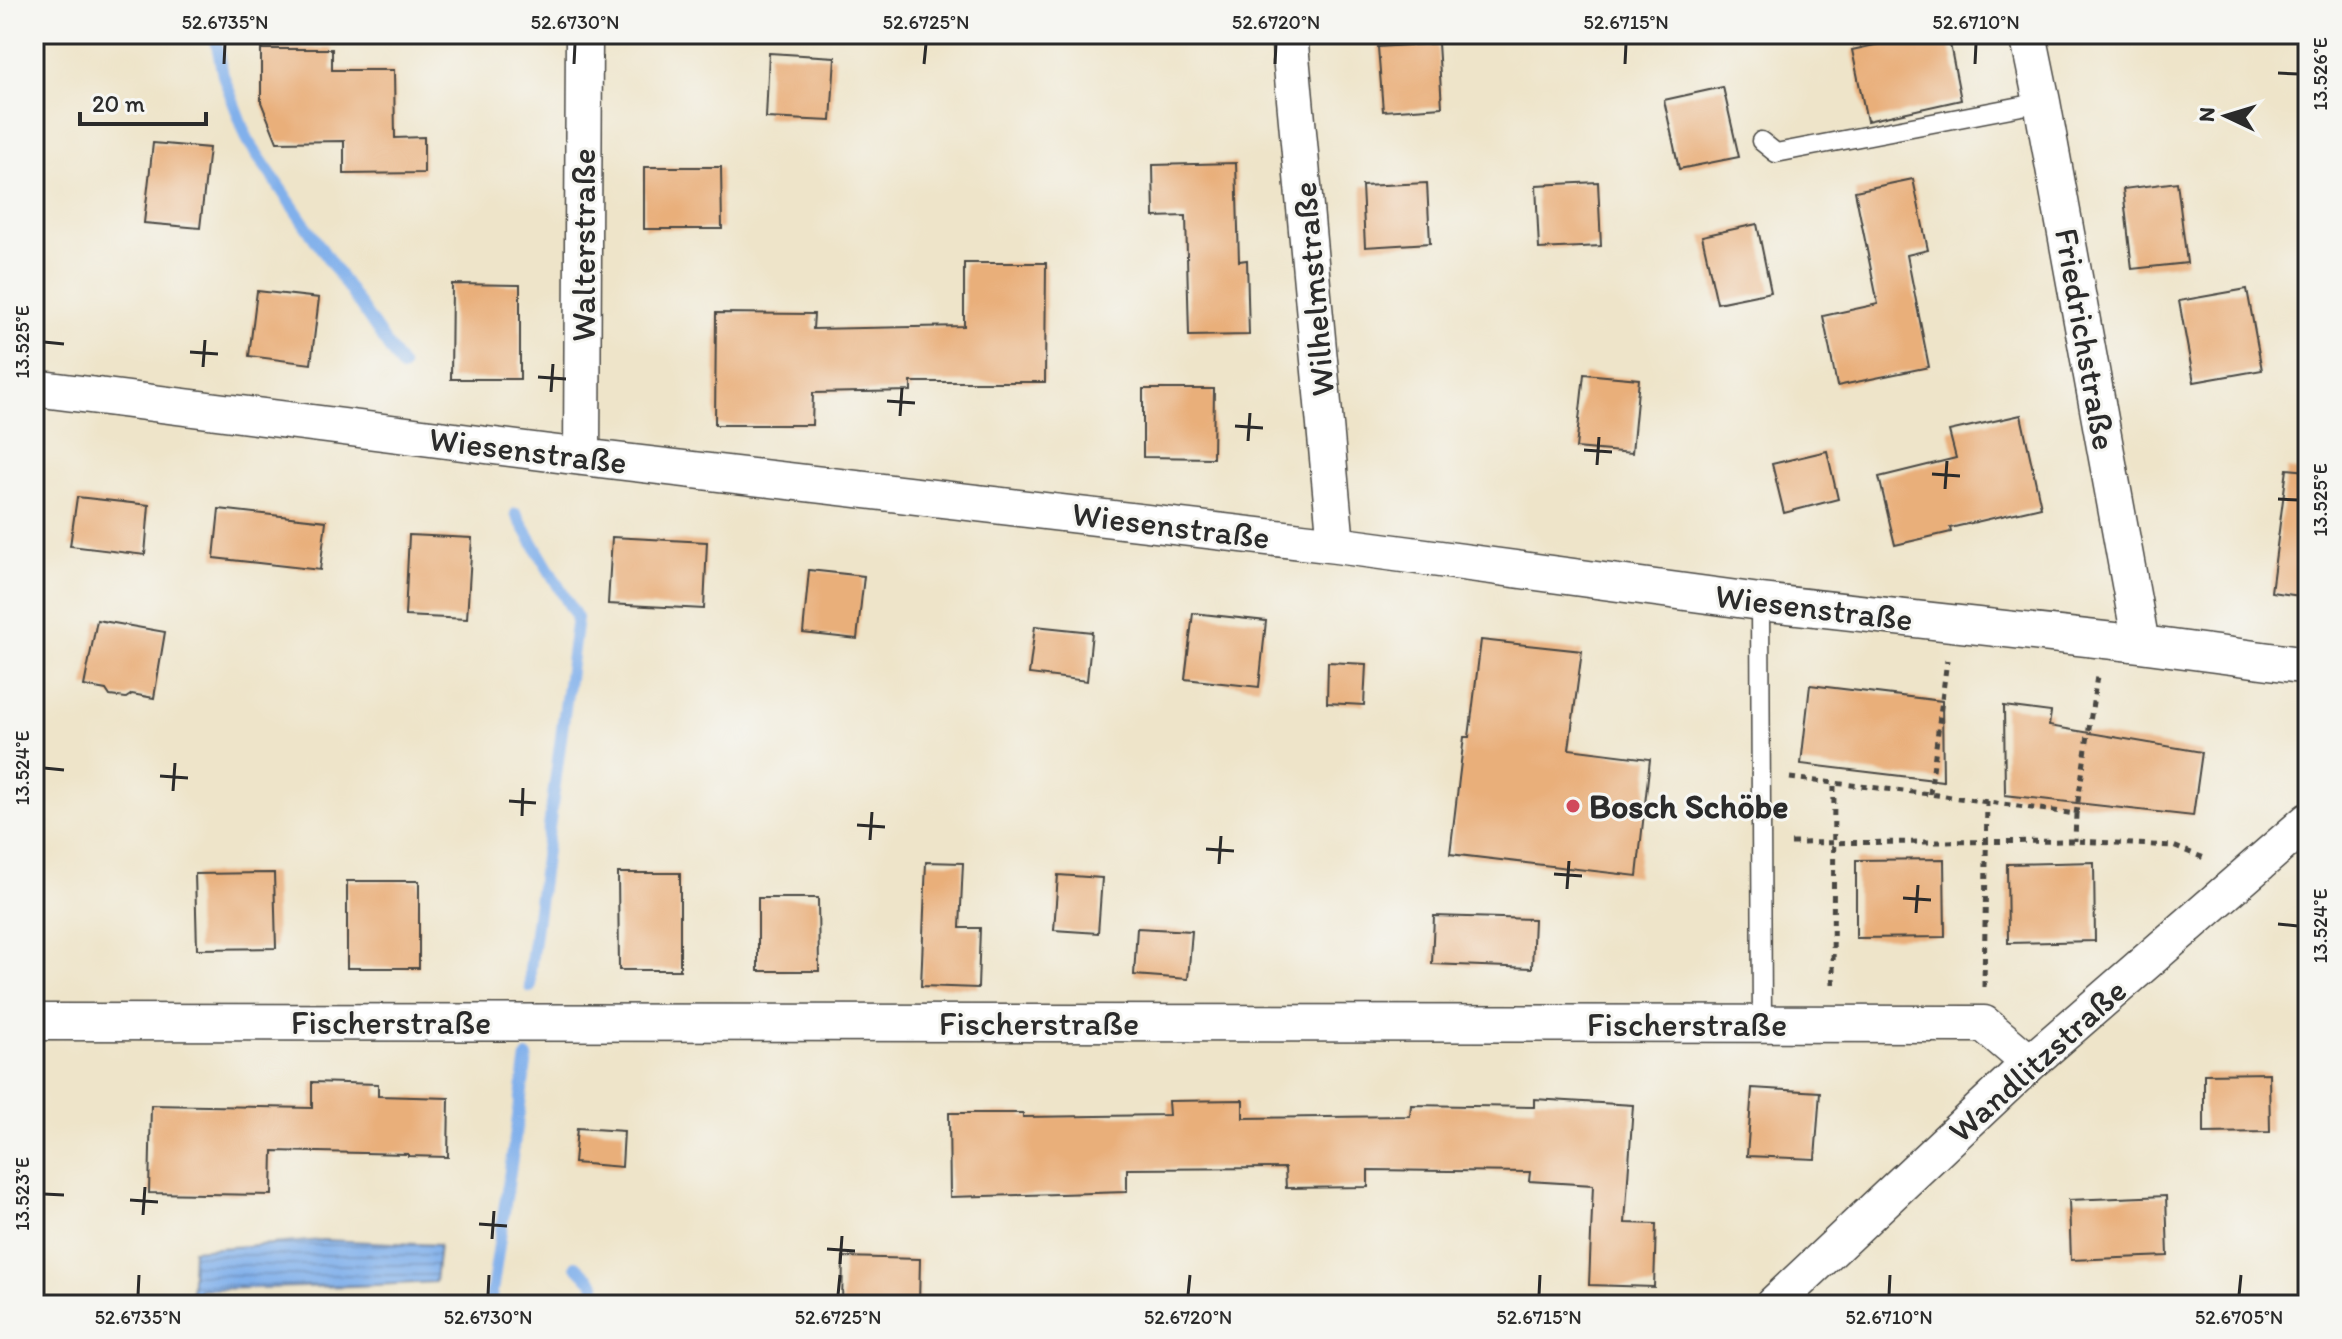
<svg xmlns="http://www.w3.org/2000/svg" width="2342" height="1339" viewBox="0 0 2342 1339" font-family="Itim,sans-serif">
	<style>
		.water { fill: url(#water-rules); stroke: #566e8b; stroke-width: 2 }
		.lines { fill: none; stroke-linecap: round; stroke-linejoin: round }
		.stream { stroke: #81b0eb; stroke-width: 12 }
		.building { fill: #e9af7a }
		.service-casing { stroke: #484743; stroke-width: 21 }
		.minor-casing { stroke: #484743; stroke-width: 39 }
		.path { stroke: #484743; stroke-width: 5; stroke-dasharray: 6 6; stroke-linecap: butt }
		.service { stroke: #fff; stroke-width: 18 }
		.minor { stroke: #fff; stroke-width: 36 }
		.ticks { fill: none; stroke: #2b2b2b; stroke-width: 3 }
		.poi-dot { fill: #d1495b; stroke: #f6f6f2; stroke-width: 3 }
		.labels { text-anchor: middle; stroke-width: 6; stroke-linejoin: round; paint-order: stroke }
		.street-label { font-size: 34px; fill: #2b2b2b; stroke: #f6f6f2 }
		.poi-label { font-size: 34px; font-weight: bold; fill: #2b2b2b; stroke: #f6f6f2; text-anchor: start }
		.neatline { fill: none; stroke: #2b2b2b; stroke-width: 3 }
		.ticks-label { font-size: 20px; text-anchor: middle; fill: #2b2b2b }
	</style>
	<defs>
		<pattern id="water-rules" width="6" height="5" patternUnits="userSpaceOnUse" patternTransform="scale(2)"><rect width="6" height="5" fill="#81b0eb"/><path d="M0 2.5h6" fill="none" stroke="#6a8fbf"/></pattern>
	</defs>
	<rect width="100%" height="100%" fill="#f6f6f2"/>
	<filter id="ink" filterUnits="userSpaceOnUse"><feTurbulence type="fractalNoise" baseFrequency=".0125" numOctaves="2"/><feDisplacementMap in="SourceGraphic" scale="16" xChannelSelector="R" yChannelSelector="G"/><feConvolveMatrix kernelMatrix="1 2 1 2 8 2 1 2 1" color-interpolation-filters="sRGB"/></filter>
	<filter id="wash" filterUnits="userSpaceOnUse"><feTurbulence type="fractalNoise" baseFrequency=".006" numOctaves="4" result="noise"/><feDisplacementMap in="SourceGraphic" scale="32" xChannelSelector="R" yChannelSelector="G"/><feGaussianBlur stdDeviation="1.8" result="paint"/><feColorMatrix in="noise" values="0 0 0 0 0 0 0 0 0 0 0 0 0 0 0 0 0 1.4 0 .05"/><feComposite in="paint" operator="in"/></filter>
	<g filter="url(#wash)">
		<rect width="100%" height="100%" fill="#eee4c9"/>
		<path class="water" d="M 323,1240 L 439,1245 L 435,1282 L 354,1286 L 200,1289 L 199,1305 L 191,1305 L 193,1250 Z"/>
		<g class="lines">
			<path class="stream" d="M 215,34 L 223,75 L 248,141 L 402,367
				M 516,514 L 577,618 L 530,970 L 530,987
				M 576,1266 L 595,1284 L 596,1305
				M 490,1305 L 527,1057"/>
		</g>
		<g id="blocks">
			<path class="building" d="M 1924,34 L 1948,34 L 1961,100 L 1867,121 L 1852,50 Z
				M 1438,43 L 1442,107 L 1383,111 L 1378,47 Z
				M 261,49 L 332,49 L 332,70 L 394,70 L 395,138 L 424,137 L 424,173 L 344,174 L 344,141 L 277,142 L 261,102 Z
				M 769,53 L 835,57 L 831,121 L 766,118 Z
				M 1723,87 L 1739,157 L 1679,169 L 1664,100 Z
				M 153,143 L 209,148 L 200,228 L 144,223 Z
				M 1236,163 L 1239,261 L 1247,260 L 1249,335 L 1189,336 L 1186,216 L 1154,217 L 1153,165 Z
				M 644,167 L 721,167 L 722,229 L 644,229 Z
				M 1913,179 L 1928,250 L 1907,255 L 1929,367 L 1837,386 L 1823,316 L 1878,304 L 1855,191 Z
				M 1598,182 L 1601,246 L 1539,249 L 1536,185 Z
				M 2177,182 L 2187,263 L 2132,269 L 2123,189 Z
				M 1427,183 L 1430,243 L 1365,247 L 1362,186 Z
				M 1757,224 L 1771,292 L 1717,303 L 1702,236 Z
				M 964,263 L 1046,263 L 1045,382 L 911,382 L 911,391 L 813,393 L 812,425 L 715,425 L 716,313 L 814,314 L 813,329 L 964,326 Z
				M 452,284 L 520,285 L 520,379 L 451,379 Z
				M 2247,289 L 2262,370 L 2194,382 L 2179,301 Z
				M 257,291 L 319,298 L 311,364 L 249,356 Z
				M 1584,374 L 1639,379 L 1632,453 L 1576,448 Z
				M 1143,389 L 1214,389 L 1213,458 L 1143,457 Z
				M 2021,415 L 2041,507 L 1950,528 L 1951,532 L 1895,545 L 1879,477 L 1956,458 L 1949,431 Z
				M 1827,451 L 1838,499 L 1784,513 L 1772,464 Z
				M 2287,469 L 2308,471 L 2308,597 L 2271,592 Z
				M 77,497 L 149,505 L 145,555 L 70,546 Z
				M 219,509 L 326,521 L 320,570 L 214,558 Z
				M 409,535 L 472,538 L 467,619 L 405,616 Z
				M 612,537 L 707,542 L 704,609 L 608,604 Z
				M 809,570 L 864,576 L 857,639 L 803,633 Z
				M 1193,613 L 1266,621 L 1259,687 L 1185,679 Z
				M 97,620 L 165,632 L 154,698 L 132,694 L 126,698 L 110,696 L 106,690 L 84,686 Z
				M 1035,626 L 1092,632 L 1087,681 L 1029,674 Z
				M 1481,640 L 1582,651 L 1569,749 L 1650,759 L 1637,876 L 1450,854 L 1464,737 L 1469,737 Z
				M 1328,662 L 1366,664 L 1364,705 L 1327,703 Z
				M 1810,685 L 1942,701 L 1943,781 L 1801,764 Z
				M 2004,706 L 2051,712 L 2049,726 L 2202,752 L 2193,816 L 2005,795 Z
				M 1944,859 L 1945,937 L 1856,938 L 1856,860 Z
				M 926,862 L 963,863 L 960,928 L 980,928 L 978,988 L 921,986 Z
				M 2094,862 L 2095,941 L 2008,943 L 2007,864 Z
				M 274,873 L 276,948 L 197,949 L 195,874 Z
				M 618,873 L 680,873 L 680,970 L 619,970 Z
				M 1058,875 L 1102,878 L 1098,933 L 1054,930 Z
				M 347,881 L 419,881 L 419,968 L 347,968 Z
				M 758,898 L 818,898 L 819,971 L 758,971 Z
				M 1434,916 L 1534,919 L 1532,968 L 1432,964 Z
				M 1137,928 L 1192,931 L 1188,979 L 1134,975 Z
				M 2269,1073 L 2270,1132 L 2204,1133 L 2204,1074 Z
				M 312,1082 L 378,1084 L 378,1096 L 449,1098 L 448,1157 L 408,1156 L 408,1154 L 273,1151 L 272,1195 L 149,1193 L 151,1105 L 312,1108 Z
				M 1752,1088 L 1820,1092 L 1815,1159 L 1747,1156 Z
				M 1534,1099 L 1633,1105 L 1625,1223 L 1656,1224 L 1654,1287 L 1589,1285 L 1593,1185 L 1529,1181 L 1530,1172 L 1368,1170 L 1368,1187 L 1286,1188 L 1285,1168 L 1127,1169 L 1127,1192 L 950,1197 L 949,1113 L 1023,1113 L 1023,1117 L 1169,1115 L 1168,1101 L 1243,1100 L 1243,1118 L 1410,1116 L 1411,1105 L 1534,1107 Z
				M 577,1128 L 624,1131 L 622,1167 L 574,1163 Z
				M 2166,1196 L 2168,1256 L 2071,1260 L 2069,1200 Z
				M 843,1257 L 920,1259 L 919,1305 L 842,1305 Z"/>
		</g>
	</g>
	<g filter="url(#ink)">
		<use href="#blocks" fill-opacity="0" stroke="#484743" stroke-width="2"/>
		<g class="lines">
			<g class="service-casing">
				<path id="service" d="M 1761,141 L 1776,153 L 2042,102
					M 1760,602 L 1762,1024"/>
			</g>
			<g class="minor-casing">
				<path id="minor" d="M 1289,34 L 1336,545
					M 2028,34 L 2042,102 L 2141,644
					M 34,388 L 582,457 L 1336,545 L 1760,602 L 2141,644 L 2308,666
					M 582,457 L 584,34
					M 34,1022 L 1984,1024 L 2030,1063
					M 1773,1305 L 2030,1063 L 2308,821"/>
			</g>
			<path class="path" d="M 1790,778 L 1930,794 L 2076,814 L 2075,841
				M 1930,794 L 1947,660
				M 2076,814 L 2097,676
				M 1791,843 L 2075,841 L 2173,846 L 2207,859
				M 1833,984 L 1834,783
				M 1984,987 L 1987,801"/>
			<use href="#service" class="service"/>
			<use href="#minor" class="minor"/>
		</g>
	</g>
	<path class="ticks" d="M 224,64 L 225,44M 574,64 L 575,44M 924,64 L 926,44M 1275,64 L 1276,44M 1625,64 L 1626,44M 1975,64 L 1976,44M 2278,73 L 2298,74M 44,342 L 64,344M 190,352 L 218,354M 203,367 L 205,340M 538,377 L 566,379M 551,392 L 553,364M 887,401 L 915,403M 900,416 L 902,388M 1235,426 L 1263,428M 1248,441 L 1250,413M 1584,450 L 1612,452M 1597,465 L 1599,437M 1932,474 L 1960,476M 1945,489 L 1947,461M 2278,499 L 2298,500M 44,768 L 64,770M 160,776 L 188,778M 173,791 L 175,763M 509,801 L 536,803M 522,816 L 523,788M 857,825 L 885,827M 870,840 L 872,812M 1206,849 L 1234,851M 1219,864 L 1221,836M 1554,874 L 1582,876M 1567,889 L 1569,861M 1903,898 L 1931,900M 1916,913 L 1918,885M 2278,924 L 2298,926M 44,1194 L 64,1195M 130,1200 L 158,1202M 143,1215 L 145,1187M 479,1224 L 507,1226M 492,1239 L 494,1211M 827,1249 L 855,1251M 840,1264 L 842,1236M 138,1295 L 139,1275M 488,1295 L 489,1275M 838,1295 L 840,1275M 1188,1295 L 1190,1275M 1539,1295 L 1540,1275M 1889,1295 L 1890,1275M 2239,1295 L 2241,1275"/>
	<circle class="poi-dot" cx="1573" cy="806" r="8"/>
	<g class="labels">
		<g class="street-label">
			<text transform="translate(583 245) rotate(-90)" y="12">Walterstraße</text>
			<text transform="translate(1313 289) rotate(-95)" y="12">Wilhelmstraße</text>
			<text transform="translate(2086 339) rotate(80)" y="12">Friedrichstraße</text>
			<text transform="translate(528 450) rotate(7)" y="12">Wiesenstraße</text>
			<text transform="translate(1171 525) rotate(7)" y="12">Wiesenstraße</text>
			<text transform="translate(1814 607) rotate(7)" y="12">Wiesenstraße</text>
			<text x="391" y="1034">Fischerstraße</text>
			<text x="1039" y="1035">Fischerstraße</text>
			<text x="1687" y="1036">Fischerstraße</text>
			<text transform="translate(2037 1060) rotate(-42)" y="12">Wandlitzstraße</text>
		</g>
		<g class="poi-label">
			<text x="1589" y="818">Bosch Schöbe</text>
		</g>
	</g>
	<rect width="2342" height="1339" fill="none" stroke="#f6f6f2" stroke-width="88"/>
	<g transform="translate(2226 116) rotate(274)" stroke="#f6f6f2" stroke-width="6" paint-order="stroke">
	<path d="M0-6L14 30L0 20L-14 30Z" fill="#2b2b2b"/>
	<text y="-12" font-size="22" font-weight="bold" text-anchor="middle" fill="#2b2b2b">N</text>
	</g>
	<path d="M80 112v12h126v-12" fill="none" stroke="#2b2b2b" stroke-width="4"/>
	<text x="92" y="112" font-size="24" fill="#2b2b2b" stroke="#f6f6f2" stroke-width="6" paint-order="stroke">20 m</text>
	<rect x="44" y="44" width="2254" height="1251" class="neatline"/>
	<g class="ticks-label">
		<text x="225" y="29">52.6735°N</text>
		<text x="575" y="29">52.6730°N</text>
		<text x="926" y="29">52.6725°N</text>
		<text x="1276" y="29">52.6720°N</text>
		<text x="1626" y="29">52.6715°N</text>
		<text x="1976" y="29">52.6710°N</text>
		<text transform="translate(2320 74) rotate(-90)" y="7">13.526°E</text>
		<text transform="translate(22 342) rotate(-90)" y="7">13.525°E</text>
		<text transform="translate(2320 500) rotate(-90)" y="7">13.525°E</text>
		<text transform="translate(22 768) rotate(-90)" y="7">13.524°E</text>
		<text transform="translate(2320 926) rotate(-90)" y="7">13.524°E</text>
		<text transform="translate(22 1194) rotate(-90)" y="7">13.523°E</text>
		<text x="138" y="1324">52.6735°N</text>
		<text x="488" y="1324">52.6730°N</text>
		<text x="838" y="1324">52.6725°N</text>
		<text x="1188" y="1324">52.6720°N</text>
		<text x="1539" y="1324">52.6715°N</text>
		<text x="1889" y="1324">52.6710°N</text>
		<text x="2239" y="1324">52.6705°N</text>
	</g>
</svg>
